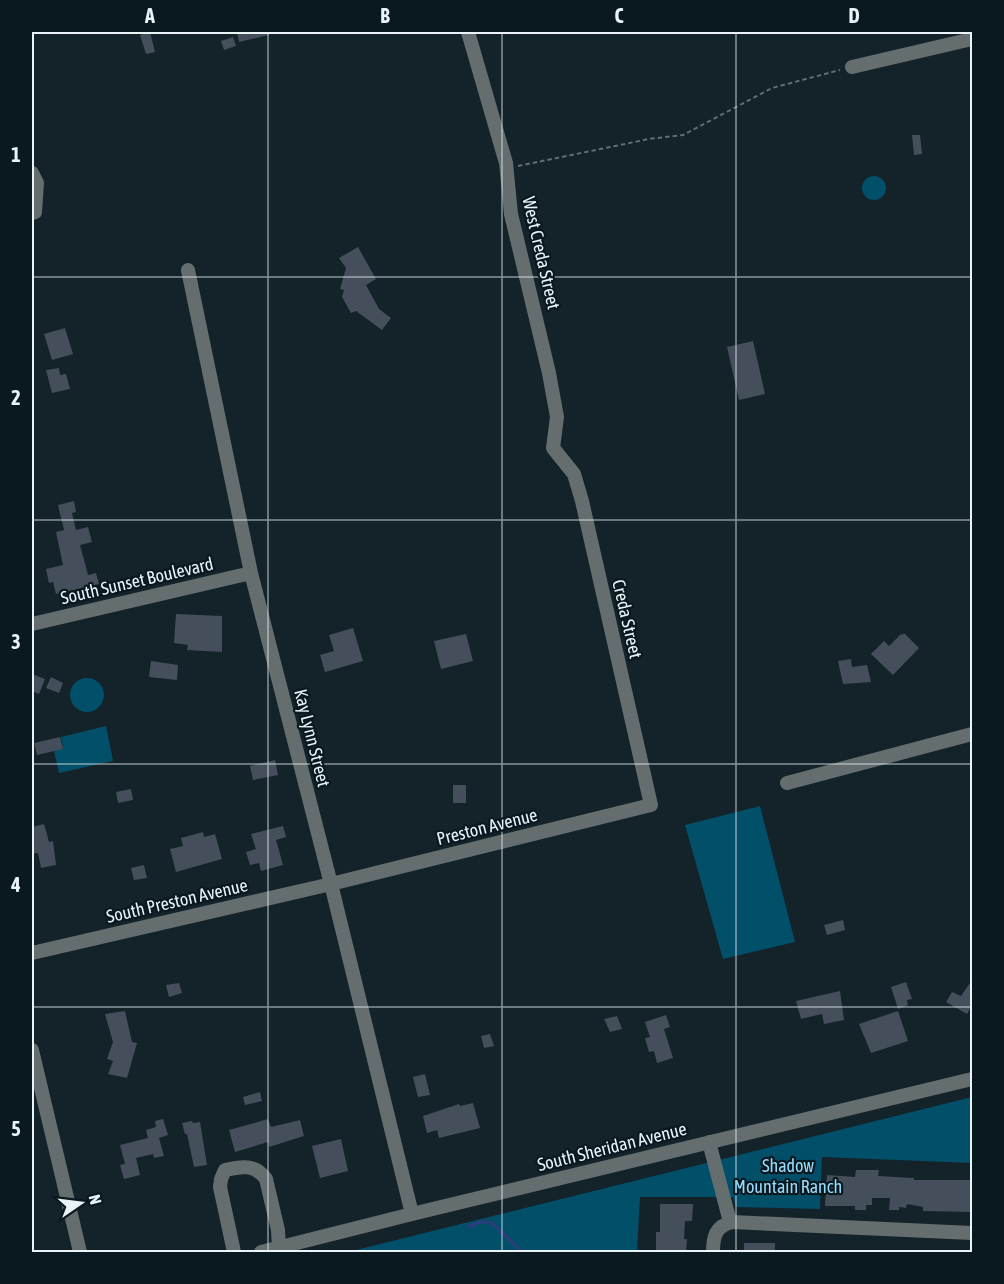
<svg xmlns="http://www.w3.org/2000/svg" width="1004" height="1284" viewBox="0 0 1004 1284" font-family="'Asap Condensed',sans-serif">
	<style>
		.green { fill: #024f6a }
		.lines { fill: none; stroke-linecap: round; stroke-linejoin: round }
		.stream { stroke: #2d3c7b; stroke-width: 3 }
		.building { fill: #444f5b }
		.path { stroke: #606d73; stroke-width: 2; stroke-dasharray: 4.5 3; stroke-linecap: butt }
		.minor { stroke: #656e6f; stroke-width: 14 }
		.grid { fill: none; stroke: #eaf3f8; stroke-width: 1.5; stroke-opacity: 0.55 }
		.labels { text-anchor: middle; stroke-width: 4.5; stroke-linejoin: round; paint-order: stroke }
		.street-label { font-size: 18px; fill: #eaf3f8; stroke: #0a191f }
		.park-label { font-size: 18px; fill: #97dcfd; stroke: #0a191f }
		.neatline { fill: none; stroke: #eaf3f8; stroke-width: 2 }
		.grid-label { font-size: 20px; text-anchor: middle; font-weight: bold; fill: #eaf3f8 }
	</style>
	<rect width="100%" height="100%" fill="#142229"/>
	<path class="green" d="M862 188a12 12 0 1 1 24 0a12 12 0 1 1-24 0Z
		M70 695a17 17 0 1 1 34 0a17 17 0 1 1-34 0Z
		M 106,726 L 113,761 L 59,773 L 54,751 L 63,748 L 61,737 Z
		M 760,806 L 795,942 L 723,959 L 685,825 Z
		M 972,1097 L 972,1163 L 822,1157 L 820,1209 L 736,1207 L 733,1197 L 640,1197 L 637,1252 L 348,1252 Z"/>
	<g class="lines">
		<path class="stream" d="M 468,1227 L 480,1222 L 491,1222 L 522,1252"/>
	</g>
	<path class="building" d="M 150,32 L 155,52 L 146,54 L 140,35 Z
		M 237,32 L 268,32 L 269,35 L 239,42 Z
		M 233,37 L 236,46 L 224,50 L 221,41 Z
		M 912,135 L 920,135 L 922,154 L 914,155 Z
		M 358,247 L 376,279 L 366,285 L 379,309 L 391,318 L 382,330 L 356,311 L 351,313 L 342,297 L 344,290 L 340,289 L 346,268 L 339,258 Z
		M 65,328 L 73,354 L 52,360 L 44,334 Z
		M 753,341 L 765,394 L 739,400 L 727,347 Z
		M 59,368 L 60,375 L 66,374 L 70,389 L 52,393 L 46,370 Z
		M 74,501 L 76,512 L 72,513 L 76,530 L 88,527 L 92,542 L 80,545 L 88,575 L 96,573 L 99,584 L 56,594 L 53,582 L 49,583 L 46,569 L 63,565 L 56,532 L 64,530 L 58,505 Z
		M 176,614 L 222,616 L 222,652 L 187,650 L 188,645 L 174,643 Z
		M 353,628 L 363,661 L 325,672 L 320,655 L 334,651 L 329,635 Z
		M 904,633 L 919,648 L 893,675 L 871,654 L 884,641 L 889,646 L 901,634 L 902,635 Z
		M 466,634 L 473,661 L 441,669 L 434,641 Z
		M 851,659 L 852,667 L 867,665 L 871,682 L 843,684 L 838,661 Z
		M 151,661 L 178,665 L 177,680 L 149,677 Z
		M 32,674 L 45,679 L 39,694 L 32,691 Z
		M 51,677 L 63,683 L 59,693 L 46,688 Z
		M 60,737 L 63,749 L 37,755 L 34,743 Z
		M 275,760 L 278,775 L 253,780 L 250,766 Z
		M 453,785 L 466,785 L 466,803 L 453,803 Z
		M 131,789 L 133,800 L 118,803 L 116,792 Z
		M 44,824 L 49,842 L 53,841 L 56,865 L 41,868 L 38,853 L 32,854 L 32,827 Z
		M 283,826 L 286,837 L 276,840 L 283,865 L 261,871 L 259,863 L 250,865 L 246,852 L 256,849 L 251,834 Z
		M 203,832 L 204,837 L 215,834 L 222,859 L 176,872 L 170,849 L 183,846 L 181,838 Z
		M 144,865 L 147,878 L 134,880 L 131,868 Z
		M 843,920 L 845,930 L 827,935 L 824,925 Z
		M 972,980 L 972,1005 L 967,1014 L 946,1002 L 952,992 L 961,996 Z
		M 906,982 L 912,999 L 907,1000 L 908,1005 L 898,1009 L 891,987 Z
		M 179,983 L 182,993 L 169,997 L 166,985 Z
		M 840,991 L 844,1020 L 824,1024 L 822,1014 L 801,1019 L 796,1001 Z
		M 125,1011 L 132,1042 L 137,1043 L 127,1078 L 108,1074 L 113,1061 L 107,1059 L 113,1042 L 105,1014 Z
		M 898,1011 L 908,1041 L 871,1053 L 859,1024 Z
		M 666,1015 L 670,1027 L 664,1029 L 673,1058 L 657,1063 L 654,1051 L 649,1052 L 645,1038 L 650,1037 L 645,1022 Z
		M 617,1016 L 622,1029 L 610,1032 L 604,1019 Z
		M 490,1034 L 494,1046 L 484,1048 L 481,1036 Z
		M 425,1074 L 430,1095 L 418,1097 L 413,1077 Z
		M 260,1092 L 262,1101 L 245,1105 L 243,1097 Z
		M 473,1103 L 480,1128 L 439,1138 L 437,1130 L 427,1133 L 423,1116 L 459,1104 L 460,1106 Z
		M 163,1119 L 168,1135 L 159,1138 L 164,1156 L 154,1158 L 153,1154 L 136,1158 L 140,1175 L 124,1179 L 120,1165 L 125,1164 L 120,1145 L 148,1138 L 146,1130 L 156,1127 L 155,1121 Z
		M 268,1119 L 271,1127 L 300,1120 L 304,1136 L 269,1147 L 268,1142 L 235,1152 L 229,1130 Z
		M 192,1121 L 193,1123 L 200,1122 L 207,1165 L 194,1167 L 187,1134 L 185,1134 L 182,1123 Z
		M 341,1139 L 348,1171 L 320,1178 L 312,1146 Z
		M 856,1170 L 879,1170 L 878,1176 L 914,1178 L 914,1180 L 972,1180 L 972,1212 L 923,1211 L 923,1207 L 907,1204 L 906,1208 L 899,1207 L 899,1210 L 889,1210 L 890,1198 L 872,1198 L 872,1205 L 866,1205 L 866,1210 L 855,1210 L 855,1206 L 825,1206 L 827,1175 L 855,1177 Z
		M 660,1204 L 693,1204 L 692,1221 L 685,1221 L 684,1239 L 687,1239 L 686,1252 L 656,1252 L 656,1232 L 660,1232 Z
		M 744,1243 L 775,1243 L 775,1252 L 744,1252 Z"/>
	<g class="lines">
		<path class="path" d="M 518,166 L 649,139 L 683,135 L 772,88 L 840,70"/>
		<path class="minor" d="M 852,67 L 972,39
			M 32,173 L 37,183 L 35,212 L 32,213
			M 188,270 L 251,573 L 331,884 L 412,1214
			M 32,624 L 251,573
			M 787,783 L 972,734
			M 32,953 L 331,884 L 651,805 L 582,501 L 574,474 L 553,448 L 557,417 L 549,373 L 511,214 L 506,163 L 468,32
			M 32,1050 L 80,1252
			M 709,1142 L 730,1222
			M 234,1252 L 220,1187 L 221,1179 L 225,1170 C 242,1166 255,1164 266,1179 L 278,1230 L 279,1248
			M 261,1252 L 412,1214 L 972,1079
			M 713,1252 C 713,1238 715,1226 732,1222 L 972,1233"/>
	</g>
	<path class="grid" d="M 268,32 L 268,1252M 502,32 L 502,1252M 736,32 L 736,1252M 32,277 L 972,277M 32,520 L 972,520M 32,764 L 972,764M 32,1007 L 972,1007"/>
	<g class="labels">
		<g class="street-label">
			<text transform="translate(541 253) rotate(77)" y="6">West Creda Street</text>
			<text transform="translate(137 581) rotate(-13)" y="6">South Sunset Boulevard</text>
			<text transform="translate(627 619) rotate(77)" y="6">Creda Street</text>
			<text transform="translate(312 738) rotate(76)" y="6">Kay Lynn Street</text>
			<text transform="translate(487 827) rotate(-14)" y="6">Preston Avenue</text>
			<text transform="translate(177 901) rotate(-13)" y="6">South Preston Avenue</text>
			<text transform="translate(612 1147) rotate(-14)" y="6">South Sheridan Avenue</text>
		</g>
		<g class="park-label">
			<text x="788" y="1172">Shadow<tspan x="788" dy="21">Mountain Ranch</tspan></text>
		</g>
	</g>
	<rect width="1004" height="1284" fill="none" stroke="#0a191f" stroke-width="66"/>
	<g transform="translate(81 1203) rotate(76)" stroke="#0a191f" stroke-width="4.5" paint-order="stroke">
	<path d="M0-4.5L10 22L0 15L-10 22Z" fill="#eaf3f8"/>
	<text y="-9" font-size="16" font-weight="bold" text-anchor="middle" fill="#eaf3f8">N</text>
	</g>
	<rect x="33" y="33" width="938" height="1218" class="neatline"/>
	<g class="grid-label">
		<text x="150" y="23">A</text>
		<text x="385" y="23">B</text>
		<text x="619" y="23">C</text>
		<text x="854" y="23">D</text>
		<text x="16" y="162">1</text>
		<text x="16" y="405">2</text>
		<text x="16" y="649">3</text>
		<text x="16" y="892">4</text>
		<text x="16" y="1136">5</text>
	</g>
</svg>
